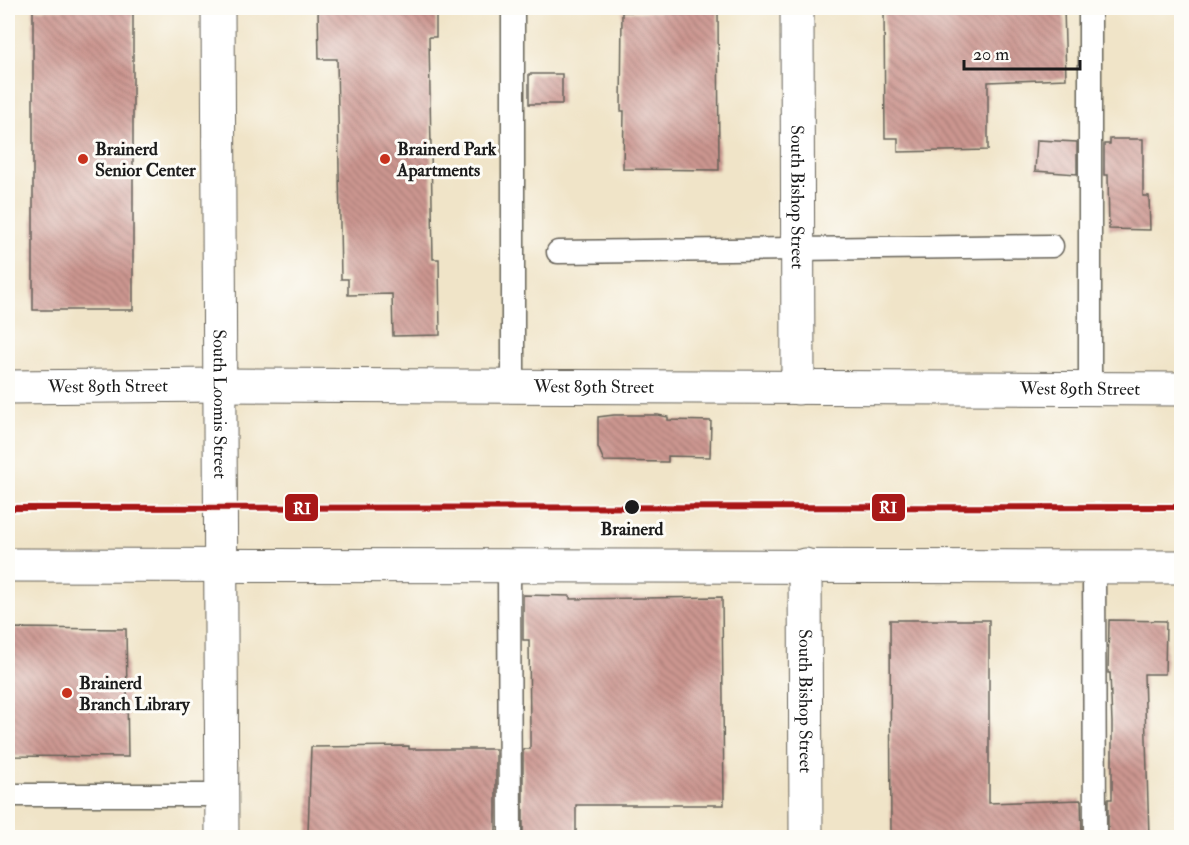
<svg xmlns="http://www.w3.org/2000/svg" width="1189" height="845" viewBox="0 0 1189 845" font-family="'IM FELL Double Pica',serif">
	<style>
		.building { fill: url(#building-back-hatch) }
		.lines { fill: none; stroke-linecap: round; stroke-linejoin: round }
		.service-casing { stroke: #666258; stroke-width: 25 }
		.minor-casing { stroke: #666258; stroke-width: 35 }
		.service { stroke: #fff; stroke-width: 22 }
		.minor { stroke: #fff; stroke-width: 33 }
		.rail-1-casing { stroke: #fdfcf7; stroke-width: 10 }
		.rail-1 { stroke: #a81818; stroke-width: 6 }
		.poi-dot { fill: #c8321e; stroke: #fdfcf7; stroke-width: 2 }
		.stop-dot { fill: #1c1c1c; stroke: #fdfcf7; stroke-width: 2 }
		.labels { text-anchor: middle; stroke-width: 6; stroke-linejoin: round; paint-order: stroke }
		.poi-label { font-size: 18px; font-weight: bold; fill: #1c1c1c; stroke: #fdfcf7; text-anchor: start }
		.street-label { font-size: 18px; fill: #1c1c1c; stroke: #fdfcf7 }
		.stop-label { font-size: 18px; font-weight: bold; fill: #1c1c1c; stroke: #fdfcf7 }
		.line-badge { stroke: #fdfcf7; stroke-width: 2 }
		.badge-label { font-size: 16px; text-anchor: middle; font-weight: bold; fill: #fff }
	</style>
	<defs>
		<pattern id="building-back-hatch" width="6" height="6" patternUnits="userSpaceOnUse" patternTransform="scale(1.5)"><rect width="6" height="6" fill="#cc9690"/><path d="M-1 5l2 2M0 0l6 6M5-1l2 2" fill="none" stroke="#a57a75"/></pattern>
	</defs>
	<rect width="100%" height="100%" fill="#fdfcf7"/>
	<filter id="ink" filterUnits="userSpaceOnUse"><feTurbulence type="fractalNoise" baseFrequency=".0167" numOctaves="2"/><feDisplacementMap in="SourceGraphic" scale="12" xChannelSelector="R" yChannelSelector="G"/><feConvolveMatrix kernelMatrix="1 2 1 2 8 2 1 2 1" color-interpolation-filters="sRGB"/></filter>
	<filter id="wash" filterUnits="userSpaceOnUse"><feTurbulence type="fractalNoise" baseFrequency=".008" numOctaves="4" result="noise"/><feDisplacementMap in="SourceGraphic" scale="24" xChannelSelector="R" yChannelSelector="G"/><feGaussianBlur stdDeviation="1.35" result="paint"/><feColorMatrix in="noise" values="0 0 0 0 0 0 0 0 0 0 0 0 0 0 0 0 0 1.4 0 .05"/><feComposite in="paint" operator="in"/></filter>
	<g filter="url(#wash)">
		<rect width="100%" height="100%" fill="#f0e4c8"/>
		<g id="blocks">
			<path class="building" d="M 318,8 L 436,8 L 436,37 L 429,37 L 433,259 L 439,259 L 440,335 L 393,336 L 392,294 L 348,295 L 348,279 L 341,279 L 337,59 L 319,59 Z
				M 884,8 L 1064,8 L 1066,79 L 988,82 L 988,150 L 898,152 L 898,138 L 885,138 Z
				M 33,9 L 133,9 L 133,310 L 33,310 Z
				M 718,10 L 719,170 L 623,169 L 624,111 L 621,111 L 622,12 Z
				M 529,74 L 562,74 L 562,104 L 529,104 Z
				M 1110,139 L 1143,139 L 1143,196 L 1149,196 L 1150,230 L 1109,229 L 1108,175 L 1104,175 L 1104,144 L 1110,144 Z
				M 1037,140 L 1077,142 L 1077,174 L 1035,171 Z
				M 614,415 L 658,415 L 668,417 L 668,420 L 711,421 L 710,457 L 668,456 L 668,462 L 604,461 L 598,447 L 598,417 Z
				M 523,595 L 570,596 L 570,599 L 722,597 L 724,805 L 576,805 L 576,837 L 531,837 L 531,835 L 523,834 L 523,749 L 530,749 L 530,730 L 529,640 L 523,640 Z
				M 890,620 L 989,620 L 989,803 L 1081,800 L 1082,836 L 891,837 Z
				M 1109,620 L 1166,621 L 1165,674 L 1144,674 L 1149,836 L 1108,836 L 1108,799 L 1112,799 L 1112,723 L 1110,673 L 1108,673 Z
				M 8,628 L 126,629 L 128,757 L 8,756 Z
				M 409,746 L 409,749 L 496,749 L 496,834 L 407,832 L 407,837 L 319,837 L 319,833 L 308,833 L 311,747 Z"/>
		</g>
	</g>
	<g filter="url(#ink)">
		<use href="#blocks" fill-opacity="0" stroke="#666258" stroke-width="1.5"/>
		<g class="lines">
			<g class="service-casing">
				<path id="service" d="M 513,8 L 513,386
					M 1090,8 L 1090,388
					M 558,252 L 1052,246
					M 509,565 L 510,838
					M 1094,566 L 1095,838
					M 8,795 L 222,795"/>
			</g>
			<g class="minor-casing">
				<g id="minor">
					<path id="s1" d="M 218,8 L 222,838"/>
					<path id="s2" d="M 797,8 L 798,388"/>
					<path id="s3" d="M 8,387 L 220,385 L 1182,389"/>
					<path d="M 8,565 L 1182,567"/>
					<path id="s4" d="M 805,565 L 806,838"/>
				</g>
			</g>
			<use href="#service" class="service"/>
			<use href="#minor" class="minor"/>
			<g class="rail-1-casing">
				<path id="rail-1" d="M 8,508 L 1182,507"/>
			</g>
			<use href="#rail-1" class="rail-1"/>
		</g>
	</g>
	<g class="poi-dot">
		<circle cx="83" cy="159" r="6"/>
		<circle cx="385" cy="159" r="6"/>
		<circle cx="67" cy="693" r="6"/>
	</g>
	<circle class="stop-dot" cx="632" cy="507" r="8"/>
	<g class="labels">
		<g class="poi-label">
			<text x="95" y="155">Brainerd<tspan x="95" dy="21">Senior Center</tspan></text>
			<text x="397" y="155">Brainerd Park<tspan x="397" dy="21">Apartments</tspan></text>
			<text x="79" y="689">Brainerd<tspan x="79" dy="21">Branch Library</tspan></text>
		</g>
		<g class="street-label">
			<text dy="6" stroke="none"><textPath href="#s2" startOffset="189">South Bishop Street</textPath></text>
			<text dy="6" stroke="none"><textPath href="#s3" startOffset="100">West 89th Street</textPath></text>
			<text dy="6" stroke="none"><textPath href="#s3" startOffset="586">West 89th Street</textPath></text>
			<text dy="6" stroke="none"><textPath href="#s3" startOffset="1072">West 89th Street</textPath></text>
			<text dy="6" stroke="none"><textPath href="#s1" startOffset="396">South Loomis Street</textPath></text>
			<text dy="6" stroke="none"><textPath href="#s4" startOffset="136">South Bishop Street</textPath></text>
		</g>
		<g class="stop-label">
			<text x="632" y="535">Brainerd</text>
		</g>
	</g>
	<g class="line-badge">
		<rect x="871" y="493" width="35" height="29" rx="6" fill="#a81818"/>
		<rect x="284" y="493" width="35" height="29" rx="6" fill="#a81818"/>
	</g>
	<g class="badge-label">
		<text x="888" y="513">RI</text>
		<text x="302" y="514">RI</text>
	</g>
	<rect width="1189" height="845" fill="none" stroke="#fdfcf7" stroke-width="30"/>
	<path d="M964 60v9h116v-9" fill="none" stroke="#1c1c1c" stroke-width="3"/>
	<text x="973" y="60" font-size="18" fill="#1c1c1c" stroke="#fdfcf7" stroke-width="4.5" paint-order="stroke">20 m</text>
</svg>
